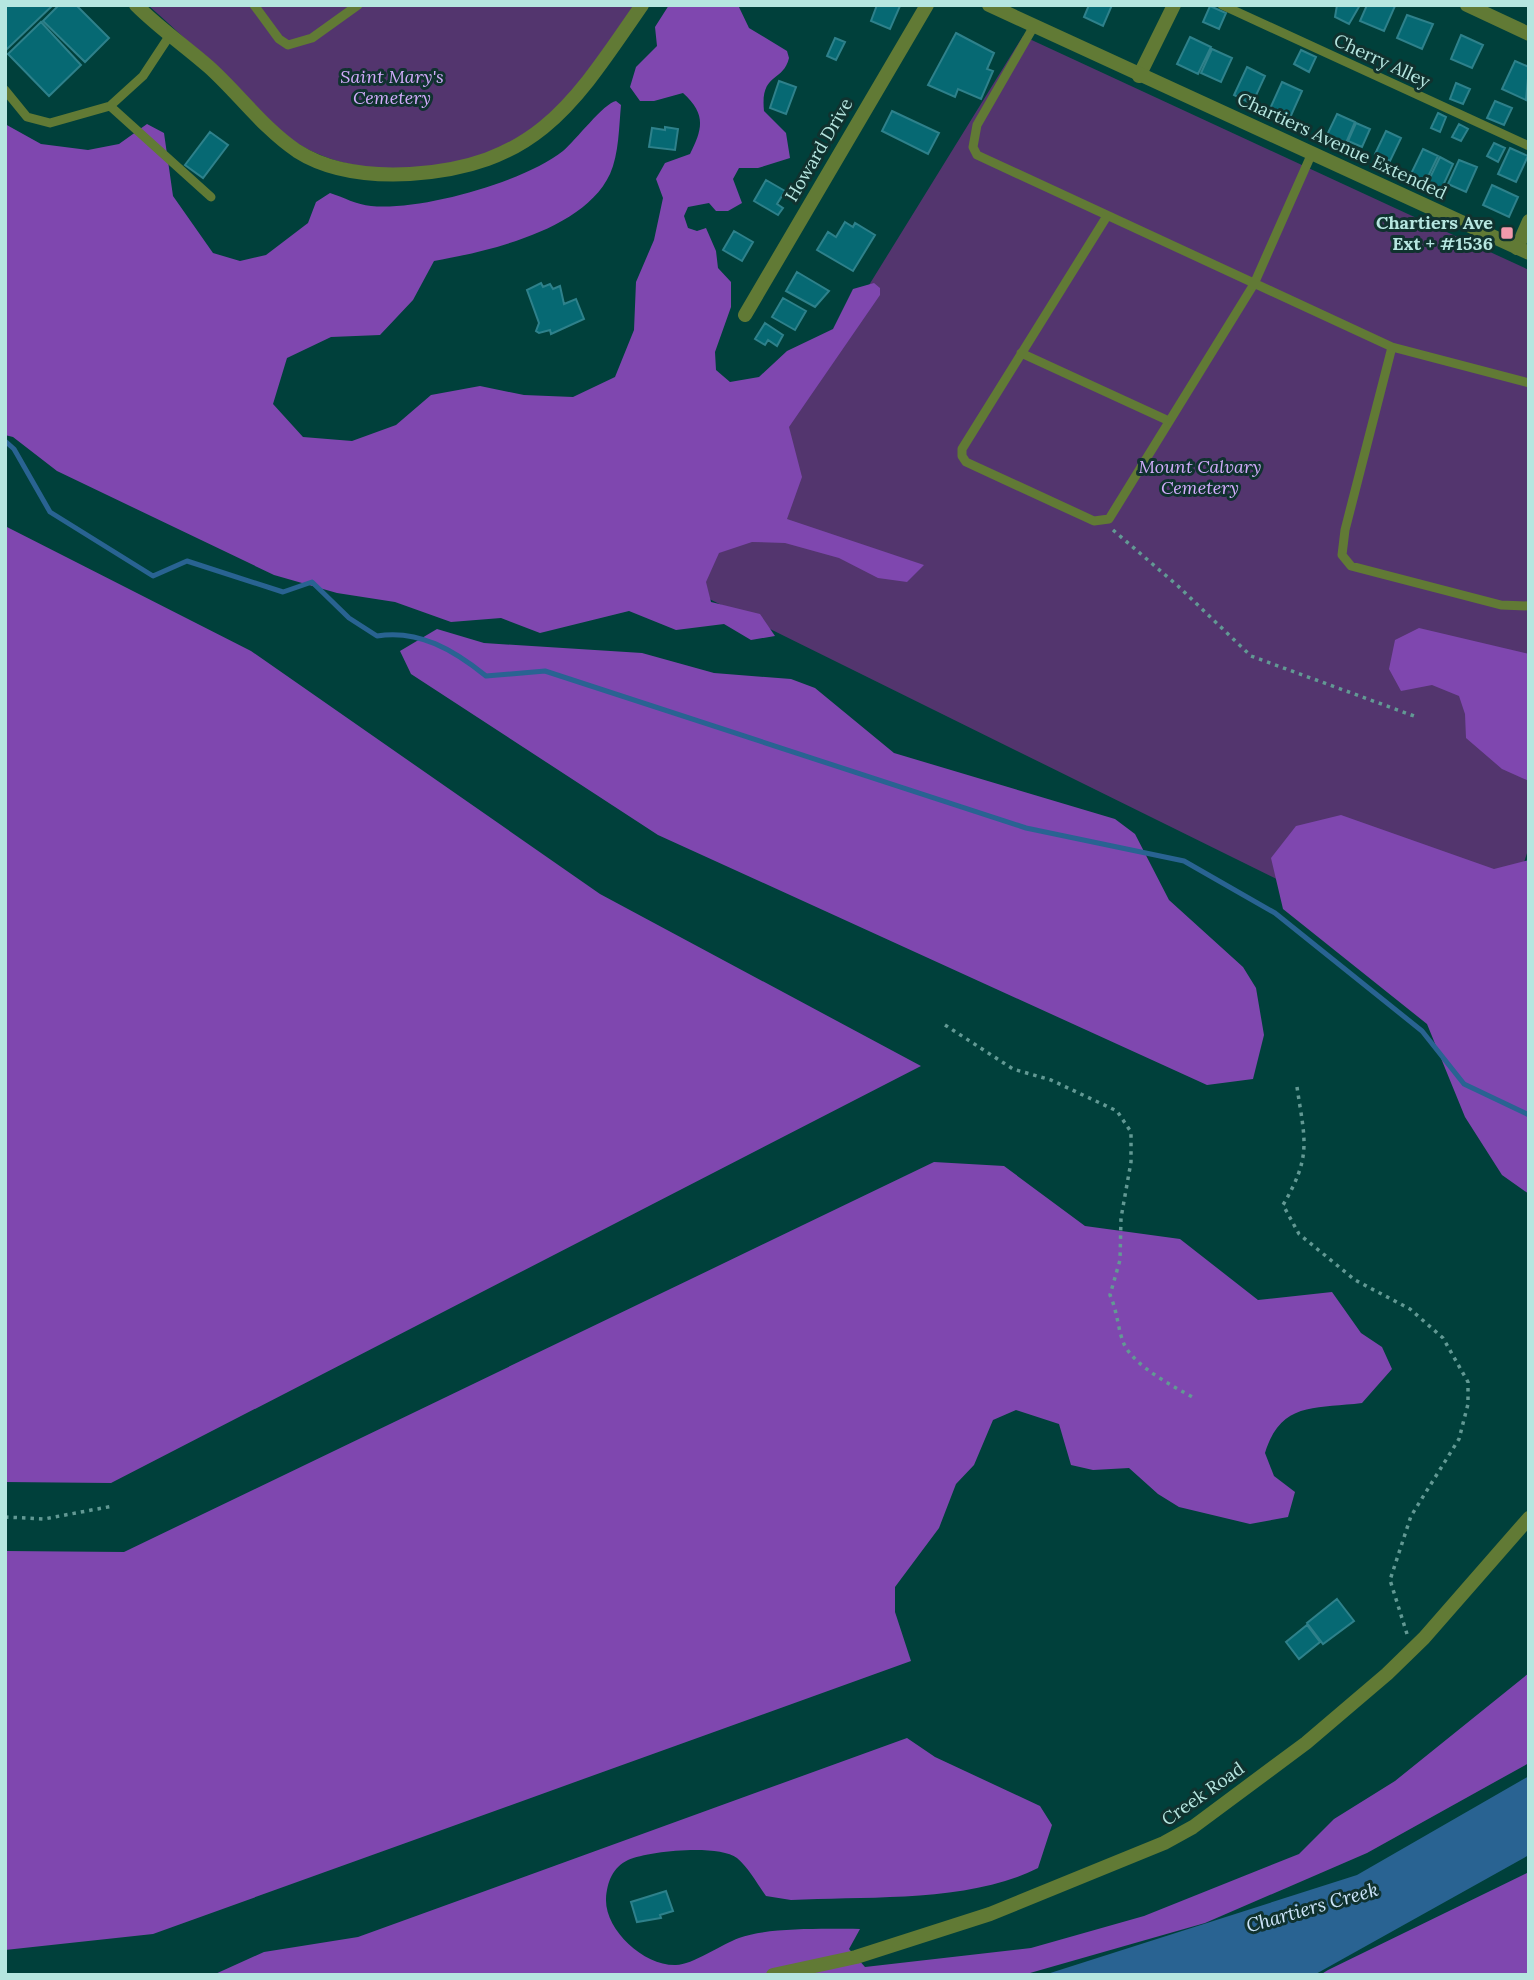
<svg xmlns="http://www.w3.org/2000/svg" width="1534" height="1980" viewBox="0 0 1534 1980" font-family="Lora,serif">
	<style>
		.green { fill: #53356e }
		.forest { fill: #7f47af }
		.water { fill: #296392 }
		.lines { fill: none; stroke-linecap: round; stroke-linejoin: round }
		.stream { stroke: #296392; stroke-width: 5 }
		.building { fill: #066973; stroke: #2e818b; stroke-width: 2 }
		.path { stroke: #629994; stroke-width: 3.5; stroke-dasharray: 3.5 5; stroke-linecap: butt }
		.service { stroke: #617a35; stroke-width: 9 }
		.minor { stroke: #617a35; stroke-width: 14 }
		.tertiary { stroke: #617a35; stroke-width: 14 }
		.poi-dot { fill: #f29aac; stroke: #10322f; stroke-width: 2.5 }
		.labels { text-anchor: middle; stroke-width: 6; stroke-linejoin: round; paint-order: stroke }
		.street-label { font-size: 18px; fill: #b6e6e0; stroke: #10322f }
		.park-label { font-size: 18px; font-style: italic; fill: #d2acfb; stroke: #10322f }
		.poi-label { font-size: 18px; font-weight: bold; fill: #b6e6e0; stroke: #10322f; text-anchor: end }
		.water-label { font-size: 19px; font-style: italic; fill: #cde5fa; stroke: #10322f }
	</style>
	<rect width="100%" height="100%" fill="#00403b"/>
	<path class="green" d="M 148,5 L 636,5 C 610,44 585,86 550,119 C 491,174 369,186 300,145 C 274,130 251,103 230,81 C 203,55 176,30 148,5 Z
		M 1023,36 L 1529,270 L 1529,847 L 1485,982 L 683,586 Z"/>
	<path class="forest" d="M 669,5 L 738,5 L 749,28 L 787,51 L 789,58 C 783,83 760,72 764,111 L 786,133 L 790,158 L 758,168 L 739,168 L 733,179 L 742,203 L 728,211 L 716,211 L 709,203 L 688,207 L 684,216 L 688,228 L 697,231 L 706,228 L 716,251 L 718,268 L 731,282 L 731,307 L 715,352 L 716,370 L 730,382 L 759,377 L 787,351 L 833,329 L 853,289 L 874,283 L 880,288 L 880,295 L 789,427 L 802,477 L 787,519 L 924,565 L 907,582 L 878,578 L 839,558 L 785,543 L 752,542 L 719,553 L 706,582 L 711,602 L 760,614 L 775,636 L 751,640 L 724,624 L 676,630 L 629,611 L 540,633 L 501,618 L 451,622 L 395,602 L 337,593 L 274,575 L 57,471 L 13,437 L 5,435 L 5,124 L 41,144 L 88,150 L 119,144 L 147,124 L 164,133 L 173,196 L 213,253 L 240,261 L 266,255 L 308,223 L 316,202 L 330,193 C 343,197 357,205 371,206 C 420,211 524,182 563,151 C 576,140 604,103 616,101 L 621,105 C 619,126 619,154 610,174 C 584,230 489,251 434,261 L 413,300 L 380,335 L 331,337 L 287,358 L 273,404 L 303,437 L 352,441 L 396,425 L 431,395 L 480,386 L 524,395 L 573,397 L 615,377 L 634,330 L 636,282 L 654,240 L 663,198 L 656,179 L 665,163 L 690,154 C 703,128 706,114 683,93 L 654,101 L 640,101 L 630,87 L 636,67 L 657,46 L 655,27 Z
		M 5,526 L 251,651 L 600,894 L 921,1066 L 111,1483 L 5,1482 Z
		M 1419,628 L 1529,654 L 1529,781 L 1502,769 L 1466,738 L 1465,714 L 1459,696 L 1432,685 L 1401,691 L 1389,669 L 1395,640 Z
		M 437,629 L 484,643 L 642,653 L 714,673 L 791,679 L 815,688 L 894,753 L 1115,819 L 1135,834 L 1169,900 L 1243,967 L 1256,988 L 1264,1035 L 1253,1079 L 1207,1085 L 658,835 L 411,674 L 400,651 Z
		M 1341,815 L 1494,869 L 1529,860 L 1529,1194 L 1502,1175 L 1465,1117 L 1427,1024 L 1283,909 L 1271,858 L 1296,826 Z
		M 934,1162 L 1004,1166 L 1085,1226 L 1180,1239 L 1258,1300 L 1332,1292 L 1361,1333 L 1382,1347 L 1392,1369 L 1362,1403 C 1315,1409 1281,1401 1265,1453 L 1274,1476 L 1295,1492 L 1288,1517 L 1250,1524 L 1179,1507 L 1158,1494 L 1129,1468 L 1093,1470 L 1071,1465 L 1059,1424 L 1016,1410 L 993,1420 L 974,1465 L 956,1484 L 939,1528 L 895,1587 L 895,1612 L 911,1661 L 153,1934 L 5,1950 L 5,1551 L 124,1552 Z
		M 1529,1673 L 1529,1763 L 1367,1853 L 1205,1923 L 1023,1975 L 213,1975 L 264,1952 L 358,1937 L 907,1738 L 935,1757 L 1040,1806 L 1052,1825 L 1038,1868 C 970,1903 866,1896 791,1900 L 766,1896 C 758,1885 748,1867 737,1858 C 718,1844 649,1851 628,1860 C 613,1867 607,1882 606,1899 C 605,1930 644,1966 676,1965 C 692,1965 722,1944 739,1938 C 769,1927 827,1929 860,1929 L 849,1949 L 865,1967 L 1031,1948 L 1144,1916 L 1299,1854 L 1334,1819 L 1395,1781 Z
		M 1529,1872 L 1529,1975 L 1320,1975 L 1328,1970 Z"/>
	<path class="water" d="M 1529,1776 L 1529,1855 L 1314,1975 L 1044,1975 L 1357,1875 Z"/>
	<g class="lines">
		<path class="stream" d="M 5,441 L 14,449 L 50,512 L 153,576 L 187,561 L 283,592 L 312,582 L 349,618 L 377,636 C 418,629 454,650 486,676 L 545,671 L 1026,828 L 1184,861 L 1275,913 L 1422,1031 L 1464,1084 L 1529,1115"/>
	</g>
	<path class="building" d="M 5,5 L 53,5 L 6,50 Z
		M 59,5 L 76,5 L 109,38 L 85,62 L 43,21 Z
		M 877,5 L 900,6 L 890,29 L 871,21 Z
		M 1089,5 L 1112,5 L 1103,26 L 1084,17 Z
		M 1337,5 L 1360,5 L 1349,24 L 1335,17 Z
		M 1367,5 L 1395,6 L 1384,31 L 1360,21 Z
		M 1210,6 L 1226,13 L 1219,29 L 1203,22 Z
		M 1407,15 L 1433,24 L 1422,49 L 1397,38 Z
		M 41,22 L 81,65 L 49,96 L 8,54 Z
		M 956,33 L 994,53 L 987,69 L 993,71 L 981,99 L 958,89 L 955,97 L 928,85 Z
		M 1461,35 L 1483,45 L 1472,68 L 1451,59 Z
		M 1190,37 L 1211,47 L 1198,74 L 1177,64 Z
		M 835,38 L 845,42 L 836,60 L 827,56 Z
		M 1212,49 L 1232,58 L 1221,82 L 1201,73 Z
		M 1301,50 L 1316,57 L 1309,72 L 1294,64 Z
		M 1515,61 L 1529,67 L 1526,100 L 1502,89 Z
		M 1247,67 L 1265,76 L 1252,104 L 1234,95 Z
		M 779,81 L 796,87 L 786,114 L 770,108 Z
		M 1282,82 L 1302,91 L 1289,120 L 1269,111 Z
		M 1456,83 L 1470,89 L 1463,104 L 1450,99 Z
		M 1495,101 L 1512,108 L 1504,125 L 1487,118 Z
		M 892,111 L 939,133 L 928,154 L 882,131 Z
		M 1438,113 L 1446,117 L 1440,132 L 1431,128 Z
		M 1337,114 L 1355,122 L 1346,143 L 1327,135 Z
		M 1356,123 L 1370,129 L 1362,147 L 1348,141 Z
		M 1459,124 L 1468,129 L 1461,141 L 1452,137 Z
		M 665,127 L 678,129 L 675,150 L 649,147 L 652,128 L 665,130 Z
		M 1386,131 L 1401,138 L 1390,161 L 1375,154 Z
		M 210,132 L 228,145 L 203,178 L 185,165 Z
		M 1494,143 L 1505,148 L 1498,162 L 1487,156 Z
		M 1510,148 L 1528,156 L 1516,182 L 1498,174 Z
		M 1423,149 L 1438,156 L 1424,185 L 1409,178 Z
		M 1440,157 L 1453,164 L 1440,192 L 1426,186 Z
		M 1459,160 L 1477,167 L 1466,192 L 1448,184 Z
		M 766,180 L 785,191 L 777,204 L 783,208 L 778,215 L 754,201 Z
		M 1492,185 L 1518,197 L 1509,217 L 1483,205 Z
		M 845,222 L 853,227 L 855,223 L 875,235 L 853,271 L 817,250 L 828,232 L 836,237 Z
		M 734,231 L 753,242 L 742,261 L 723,250 Z
		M 797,272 L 829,291 L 815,307 L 786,291 Z
		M 541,283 L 543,287 L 550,284 L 553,289 L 560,286 L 564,304 L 576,299 L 584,319 L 551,334 L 550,330 L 539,333 L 536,331 L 539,323 L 527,290 Z
		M 783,298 L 806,311 L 795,330 L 772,317 Z
		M 765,323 L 783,335 L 777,346 L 768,340 L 765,345 L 755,339 Z
		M 1337,1599 L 1354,1621 L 1323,1644 L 1307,1623 Z
		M 1307,1625 L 1320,1642 L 1299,1659 L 1286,1642 Z
		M 666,1891 L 673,1911 L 660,1915 L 661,1918 L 637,1922 L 631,1902 Z"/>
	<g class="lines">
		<path class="path" d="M 1113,530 L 1178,586 L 1251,656 L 1414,716
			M 945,1025 L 1013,1069 L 1051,1080 L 1117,1111 L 1131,1132 L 1131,1162 L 1121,1218 L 1120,1260 L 1110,1295 C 1118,1313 1118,1331 1124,1344 C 1135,1367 1173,1386 1194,1398
			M 1297,1087 C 1305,1141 1312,1156 1283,1205 L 1299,1234 L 1355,1280 L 1410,1309 L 1443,1338 L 1468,1382 L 1468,1404 L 1459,1439 L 1411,1516 L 1390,1580 L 1407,1634
			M 5,1517 L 44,1519 L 113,1506"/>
		<path class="service" d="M 254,5 L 279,39 L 288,45 L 312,38 L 358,5
			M 1222,5 L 1529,146
			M 1034,26 L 977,125 L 973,147 L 977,155 L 1392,347 L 1529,383
			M 170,35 L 143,76 L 110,106 L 211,197
			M 5,90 L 27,117 L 50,123 L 110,106
			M 1107,216 L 962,449 L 962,456 L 966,462 L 1094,521 L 1109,519 L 1254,284 L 1312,153
			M 1392,347 L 1345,530 L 1342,555 L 1351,566 L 1501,605 L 1529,606
			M 1021,353 L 1169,421"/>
		<path class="minor" d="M 1467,5 L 1529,34
			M 1139,76 L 1174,5
			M 1517,248 L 1529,221
			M 745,315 L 927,5
			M 773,1975 L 856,1957 L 990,1914 L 1164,1843 L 1193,1827 L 1306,1743 L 1387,1674 L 1424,1638 L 1529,1518"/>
		<path class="tertiary" d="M 136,5 C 159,28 185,46 209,67 C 239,94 263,128 297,151 C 330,172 372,176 410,174 C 538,166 575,102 642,5
			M 989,5 L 1529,253"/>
	</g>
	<rect class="poi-dot" x="1500" y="226" width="14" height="14" rx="3.5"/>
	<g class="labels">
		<g class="street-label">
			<text transform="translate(1382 61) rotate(25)" y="6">Cherry Alley</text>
			<text transform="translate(1342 146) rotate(25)" y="6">Chartiers Avenue Extended</text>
			<text transform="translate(819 150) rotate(-60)" y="6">Howard Drive</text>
			<text transform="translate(1203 1794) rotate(-35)" y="6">Creek Road</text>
		</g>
		<g class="park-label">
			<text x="392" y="83">Saint Mary's<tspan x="392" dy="21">Cemetery</tspan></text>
			<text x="1200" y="473">Mount Calvary<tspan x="1200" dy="21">Cemetery</tspan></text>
		</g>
		<g class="poi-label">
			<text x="1493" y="229">Chartiers Ave<tspan x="1493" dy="21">Ext + #1536</tspan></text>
		</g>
		<g class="water-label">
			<text transform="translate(1312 1907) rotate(-16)" y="7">Chartiers Creek</text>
		</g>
	</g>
	<rect width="1534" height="1980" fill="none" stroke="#b6e6e0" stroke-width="14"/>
</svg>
